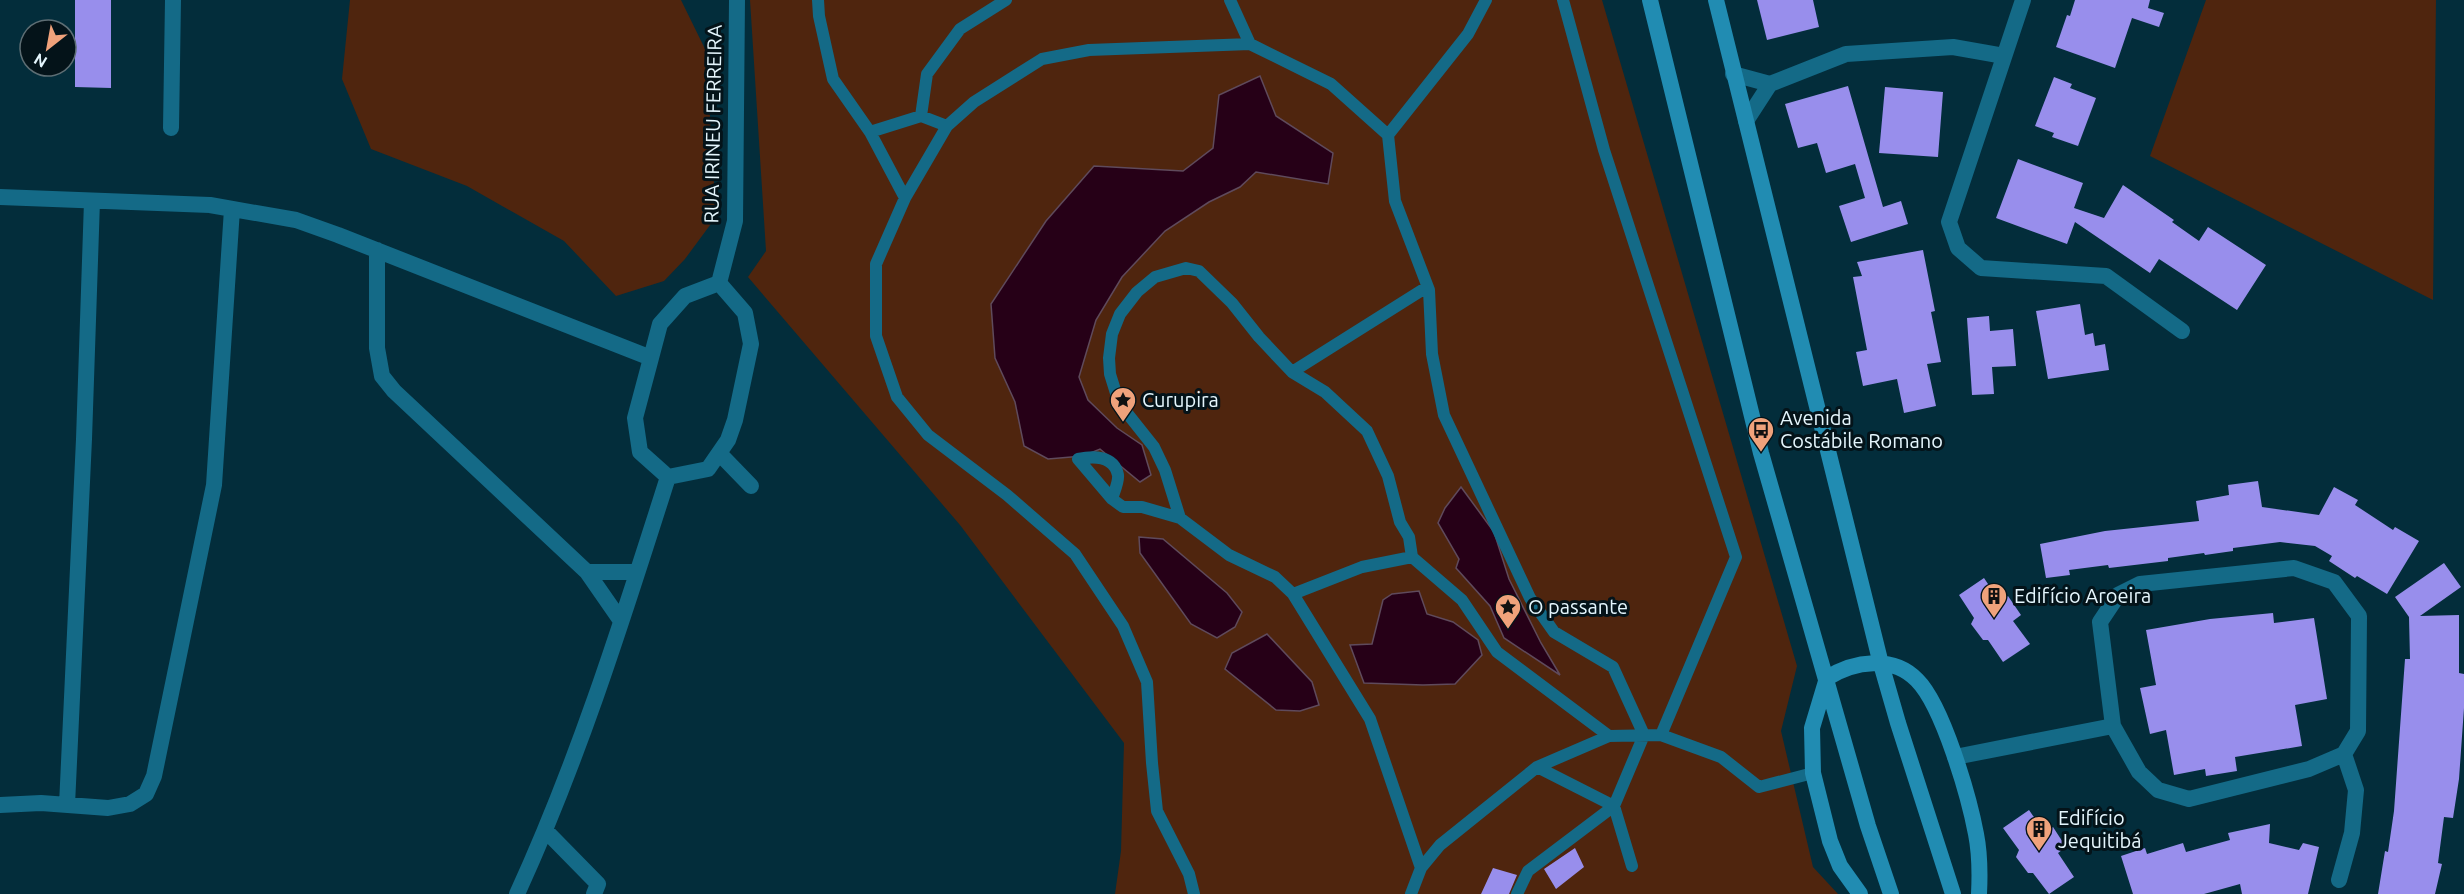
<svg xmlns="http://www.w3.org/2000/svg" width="2464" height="894" viewBox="0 0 2464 894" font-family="Ubuntu,sans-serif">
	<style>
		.green { fill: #4f250e }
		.water { fill: #260017; stroke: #5f4a5c; stroke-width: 1.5 }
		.building { fill: #988eec }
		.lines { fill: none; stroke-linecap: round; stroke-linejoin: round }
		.pedestrian { stroke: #146a87; stroke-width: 12 }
		.minor { stroke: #146a87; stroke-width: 16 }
		.secondary { stroke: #218cb2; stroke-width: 16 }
		.labels { text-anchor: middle; stroke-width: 6; stroke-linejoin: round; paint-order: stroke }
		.street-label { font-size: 20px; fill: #e5f6fd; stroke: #041319 }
		.poi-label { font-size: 20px; fill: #e5f6fd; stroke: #041319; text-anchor: start }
	</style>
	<rect width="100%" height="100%" fill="#032d3b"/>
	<path class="green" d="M 350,0 L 681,0 L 706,51 L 716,217 L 685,259 L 664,281 L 616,296 L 564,241 L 467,186 L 371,149 L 342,79 Z
		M 750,0 L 1602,0 L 1797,666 L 1781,731 L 1813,867 L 1838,894 L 1115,894 L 1121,851 L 1124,743 L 960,525 L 748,277 L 766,251 Z
		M 2206,0 L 2436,0 L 2433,300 L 2150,156 Z"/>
	<path class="water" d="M 1260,76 L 1276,116 L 1333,153 L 1328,184 L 1256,172 L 1240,187 L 1209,202 L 1165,231 L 1122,277 L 1096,320 L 1079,377 L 1088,400 L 1117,428 L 1142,445 L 1151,475 L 1140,482 L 1100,449 L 1083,456 L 1048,459 L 1024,446 L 1015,402 L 995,358 L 991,304 L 1046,221 L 1094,166 L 1183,171 L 1213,148 L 1219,95 Z
		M 1461,487 L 1494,532 L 1509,579 L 1541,643 L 1560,675 L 1504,638 L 1490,606 L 1456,568 L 1459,559 L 1438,523 L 1445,508 Z
		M 1139,537 L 1163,539 L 1227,593 L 1242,612 L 1235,627 L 1217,638 L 1191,624 L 1140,553 Z
		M 1419,591 L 1427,614 L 1453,622 L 1478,640 L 1482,655 L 1455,684 L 1423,685 L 1364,683 L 1350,645 L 1372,644 L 1383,600 L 1392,594 Z
		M 1267,634 L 1312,682 L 1319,705 L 1300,711 L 1276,710 L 1225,669 L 1232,653 Z"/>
	<path class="building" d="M 75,0 L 111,0 L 111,88 L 75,87 Z
		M 1757,0 L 1813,0 L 1819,27 L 1767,40 Z
		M 2075,0 L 2150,0 L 2148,8 L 2164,13 L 2159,27 L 2132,18 L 2115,68 L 2056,47 L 2067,15 L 2070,16 Z
		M 2054,77 L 2072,84 L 2070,88 L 2096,98 L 2078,146 L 2052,137 L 2054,133 L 2035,126 Z
		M 1848,86 L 1883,207 L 1901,201 L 1908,224 L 1851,242 L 1839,206 L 1865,198 L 1855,164 L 1826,173 L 1817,143 L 1798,148 L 1785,104 Z
		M 1885,87 L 1943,92 L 1938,157 L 1879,153 Z
		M 2018,159 L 2083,183 L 2074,208 L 2104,218 L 2123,185 L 2174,220 L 2172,222 L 2199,241 L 2208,227 L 2266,265 L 2237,310 L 2159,259 L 2150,273 L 2075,222 L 2067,244 L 1996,218 Z
		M 1923,250 L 1935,311 L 1931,312 L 1941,362 L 1927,364 L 1936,406 L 1904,413 L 1897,379 L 1863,386 L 1856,352 L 1867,350 L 1853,277 L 1862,276 L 1857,262 Z
		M 2080,304 L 2085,335 L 2093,333 L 2095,346 L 2105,344 L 2109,370 L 2048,379 L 2036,311 Z
		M 1989,316 L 1990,331 L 2013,329 L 2016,366 L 1992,367 L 1994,394 L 1972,395 L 1967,318 Z
		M 2258,481 L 2262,507 L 2319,515 L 2334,487 L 2358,500 L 2355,505 L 2393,530 L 2395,527 L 2419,541 L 2387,594 L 2357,576 L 2355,578 L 2329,561 L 2332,556 L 2315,546 L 2280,542 L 2233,548 L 2233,551 L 2205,555 L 2204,553 L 2168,558 L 2168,561 L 2109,568 L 2108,565 L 2069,570 L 2070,575 L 2046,578 L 2040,544 L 2105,531 L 2199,521 L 2196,501 L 2229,495 L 2228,485 Z
		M 2444,563 L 2461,587 L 2420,616 L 2459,615 L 2459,673 L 2464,674 L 2464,708 L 2459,779 L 2453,818 L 2444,817 L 2438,863 L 2442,864 L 2435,894 L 2378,894 L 2385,851 L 2388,852 L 2394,811 L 2405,659 L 2410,659 L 2409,617 L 2395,597 Z
		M 1984,578 L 2000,602 L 2008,596 L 2021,615 L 2013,621 L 2030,644 L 2003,662 L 1988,640 L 1983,640 L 1971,624 L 1974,618 L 1959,595 Z
		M 2273,613 L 2274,623 L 2314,618 L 2327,699 L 2295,705 L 2302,746 L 2235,757 L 2237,771 L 2206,776 L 2205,769 L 2174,775 L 2166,730 L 2150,734 L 2140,688 L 2156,685 L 2146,630 L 2210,619 Z
		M 2029,810 L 2045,833 L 2053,827 L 2066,847 L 2058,853 L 2074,877 L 2049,894 L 2033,873 L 2028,873 L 2016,857 L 2019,850 L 2003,828 Z
		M 2270,824 L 2269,843 L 2299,850 L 2303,843 L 2319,847 L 2308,894 L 2242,894 L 2240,884 L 2204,894 L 2133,894 L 2121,856 L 2145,848 L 2147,854 L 2183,843 L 2186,852 L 2230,840 L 2228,833 Z
		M 1575,848 L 1584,867 L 1556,889 L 1544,869 Z
		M 1493,868 L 1517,875 L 1509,894 L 1481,894 Z"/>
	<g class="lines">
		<path class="pedestrian" d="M 818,0 L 819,16 L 833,79 L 870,132 L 905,198
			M 1230,0 L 1250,44
			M 1563,0 L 1604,150 L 1736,557 L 1661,735
			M 921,116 L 927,74 L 960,29 L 1006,0
			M 870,132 L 921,116 L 947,126
			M 1388,135 L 1468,34 L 1486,0
			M 1186,268 L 1199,271 L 1232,303 L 1259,337 L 1292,372 L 1325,392 L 1367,431 L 1388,476 L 1400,522 L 1409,537 L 1412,557 L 1362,567 L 1293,594 L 1275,577 L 1229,555 L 1180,518 L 1165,470 L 1154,447 L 1119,403 L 1110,374 L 1109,358 L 1112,334 L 1120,314 L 1137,292 L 1155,277 Z
			M 1292,372 L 1427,287
			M 1112,499 C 1114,492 1119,482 1118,475 C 1114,455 1093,456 1078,459 L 1112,499 L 1123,507 L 1142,507 L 1180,518
			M 1293,594 L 1370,719 L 1421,868 L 1440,845 L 1537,767 L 1609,736 L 1497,652 L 1462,600 L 1412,557
			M 1609,736 L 1661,735 L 1721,757 L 1759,787 L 1813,773
			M 1537,767 L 1614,806 L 1632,866
			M 1194,894 L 1189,874 L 1157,811 L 1152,763 L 1147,682 L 1123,626 L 1075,554 L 1007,495 L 928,435 L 897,397 L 876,336 L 876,264 L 905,198 L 947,126 L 974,102 L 1042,59 L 1089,50 L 1250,44 L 1331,84 L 1388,135 L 1395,201 L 1429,290 L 1432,354 L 1444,415 L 1530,598 L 1554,632 L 1613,667 L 1644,735 L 1614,806 L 1528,871 L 1517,894
			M 1411,894 L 1421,868"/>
		<path class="minor" d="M 2023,0 L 1949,222 L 1958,248 L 1981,268 L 2106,276 L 2182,331
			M 1733,74 L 1770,84
			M 1746,121 L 1770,84 L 1846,54 L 1953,47 L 2004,56
			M 171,128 L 173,0
			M 0,197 L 210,205 L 296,220 L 338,235 L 651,358
			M 377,250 L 377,348 L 382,376 L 394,391 L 587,572 L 621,621
			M 719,283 L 735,221 L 737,0
			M 719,453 L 751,486
			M 668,477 L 708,469 L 728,440 L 735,420 L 751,344 L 745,313 L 719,283
			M 668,477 L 640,452 L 635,418 L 651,358 L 660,324 L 685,296 L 719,283
			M 2294,568 L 2334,582 L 2359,616 L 2358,731 L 2344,754 L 2309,769 L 2189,799 L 2158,790 L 2139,772 L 2113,726 L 2100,622 L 2118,595 L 2140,584 Z
			M 587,572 L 637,572
			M 1955,757 L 2113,726
			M 0,805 L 41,803 L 108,808 L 130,804 L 146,794 L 154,776 L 214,485 L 232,209
			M 67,805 L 84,439 L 92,201
			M 546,831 L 598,884 L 594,894
			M 2339,880 L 2352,833 L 2356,790 L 2344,754
			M 517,894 C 579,759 623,618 668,477"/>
		<path class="secondary" d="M 1650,0 L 1761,453 L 1868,826 L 1891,894
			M 1716,0 L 1881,664 L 1898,723 L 1953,894
			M 1860,894 L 1840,866 L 1830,841 L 1813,773 L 1812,728 L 1827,678 C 1854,661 1893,655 1917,680 C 1943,706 1969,797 1976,834 C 1980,854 1980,874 1979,894"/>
	</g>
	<defs>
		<g id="sight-pin" transform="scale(1.35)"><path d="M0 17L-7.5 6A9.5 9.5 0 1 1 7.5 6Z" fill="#f0a27b" stroke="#041319"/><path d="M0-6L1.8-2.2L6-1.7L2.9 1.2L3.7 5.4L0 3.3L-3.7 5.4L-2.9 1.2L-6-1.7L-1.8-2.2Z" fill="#111"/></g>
		<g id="bus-pin" transform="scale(1.35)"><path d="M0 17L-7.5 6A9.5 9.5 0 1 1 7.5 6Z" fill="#f0a27b" stroke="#041319"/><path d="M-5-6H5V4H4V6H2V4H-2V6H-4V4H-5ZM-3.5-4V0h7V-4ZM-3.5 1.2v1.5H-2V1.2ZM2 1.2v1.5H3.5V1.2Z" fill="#111"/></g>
		<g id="building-pin" transform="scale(1.35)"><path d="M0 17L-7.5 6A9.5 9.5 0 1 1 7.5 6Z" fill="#f0a27b" stroke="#041319"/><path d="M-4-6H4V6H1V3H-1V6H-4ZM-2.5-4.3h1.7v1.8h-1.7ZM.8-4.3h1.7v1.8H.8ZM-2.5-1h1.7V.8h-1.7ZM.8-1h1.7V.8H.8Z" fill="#111"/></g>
	</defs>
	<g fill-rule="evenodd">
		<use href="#sight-pin" x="1123" y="400"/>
		<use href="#bus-pin" x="1761" y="430"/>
		<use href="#building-pin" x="1994" y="596"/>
		<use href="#sight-pin" x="1508" y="607"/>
		<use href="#building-pin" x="2039" y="829"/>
	</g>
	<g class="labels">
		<g class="street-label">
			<text transform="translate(713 124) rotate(-89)" y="7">RUA IRINEU FERREIRA</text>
		</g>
		<g class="poi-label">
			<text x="1142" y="407">Curupira</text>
			<text x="1780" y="425">Avenida<tspan x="1780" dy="23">Costábile Romano</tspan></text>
			<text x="2014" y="603">Edifício Aroeira</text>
			<text x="1528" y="614">O passante</text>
			<text x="2058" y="825">Edifício<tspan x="2058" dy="23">Jequitibá</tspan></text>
		</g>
	</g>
	<g transform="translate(48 48) rotate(211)"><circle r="28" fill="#041319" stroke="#5e6e74" stroke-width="1.5"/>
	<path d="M0-4.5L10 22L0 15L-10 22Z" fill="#f0a27b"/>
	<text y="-9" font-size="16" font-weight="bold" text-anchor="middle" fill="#e5f6fd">N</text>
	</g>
</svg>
